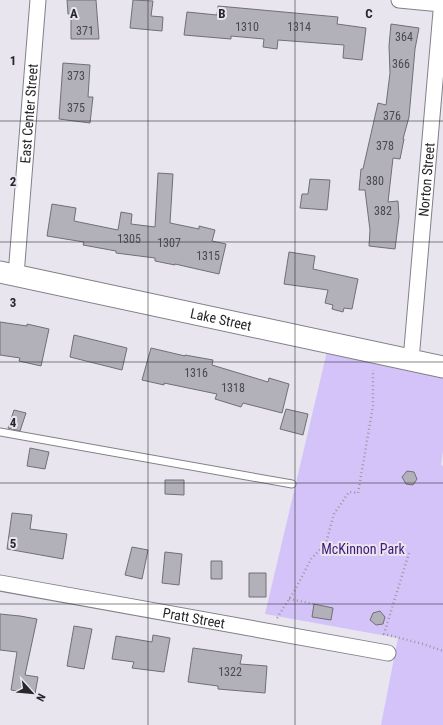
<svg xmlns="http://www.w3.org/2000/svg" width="443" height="725" viewBox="0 0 443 725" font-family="'Roboto Condensed',sans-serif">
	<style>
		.green { fill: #d3c3f8 }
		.building { fill: #b2b0b8; stroke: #716f76 }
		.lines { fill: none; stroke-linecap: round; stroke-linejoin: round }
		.service-casing { stroke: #828088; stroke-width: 9 }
		.minor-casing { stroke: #828088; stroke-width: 17 }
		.secondary-casing { stroke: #828088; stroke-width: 23 }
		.path { stroke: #9b99a0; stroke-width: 2.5; stroke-dasharray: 1 3; stroke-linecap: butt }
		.service { stroke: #fff; stroke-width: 7 }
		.minor { stroke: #fff; stroke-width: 15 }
		.secondary { stroke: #fff; stroke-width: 21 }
		.grid { fill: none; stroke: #27272a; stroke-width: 1; stroke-opacity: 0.55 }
		.labels { text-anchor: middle; stroke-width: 4; stroke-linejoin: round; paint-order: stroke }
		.number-label { font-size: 12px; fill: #4a494e }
		.street-label { font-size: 14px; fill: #27272a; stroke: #e8e5ee }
		.park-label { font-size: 14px; fill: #441779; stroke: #e8e5ee }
		.grid-label { font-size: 13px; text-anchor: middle; font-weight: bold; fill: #27272a; stroke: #e8e5ee; stroke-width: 4; stroke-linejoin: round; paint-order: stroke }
	</style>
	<rect width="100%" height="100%" fill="#e8e5ee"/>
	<path class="green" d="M 329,343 L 443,367 L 443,451 L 441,465 L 443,466 L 443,725 L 381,725 L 398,638 L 265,614 Z"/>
	<path class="building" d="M 67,0 L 96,0 L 99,39 L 71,39 L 71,14 L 68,14 Z
		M 133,0 L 153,1 L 151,16 L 163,17 L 162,31 L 130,28 Z
		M 218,6 L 338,17 L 337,24 L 366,28 L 362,60 L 343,58 L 344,45 L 278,40 L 277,49 L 263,47 L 264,39 L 231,36 L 231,39 L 184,35 L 187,12 L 217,15 Z
		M 391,24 L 419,28 L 415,49 L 409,117 L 403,139 L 404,139 L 400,159 L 393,158 L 388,202 L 398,201 L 399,217 L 395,249 L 369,246 L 370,230 L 365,190 L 359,190 L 361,169 L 363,169 L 378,103 L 386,105 L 390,73 L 389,46 Z
		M 63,63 L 90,65 L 88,97 L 93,97 L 90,123 L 59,119 Z
		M 158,173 L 173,174 L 170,223 L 199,229 L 199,226 L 215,230 L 212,241 L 226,244 L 219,274 L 175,264 L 175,265 L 155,261 L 155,258 L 116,253 L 116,251 L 83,245 L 84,242 L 47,236 L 52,204 L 76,208 L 74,221 L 118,230 L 121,212 L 132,214 L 131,224 L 155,227 Z
		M 310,179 L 330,180 L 327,210 L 300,208 L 302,194 L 308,194 Z
		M 289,252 L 315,256 L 313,269 L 358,279 L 352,309 L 344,308 L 343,312 L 332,309 L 333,305 L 325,303 L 328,290 L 284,284 Z
		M 0,322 L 27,326 L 27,324 L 49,329 L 41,366 L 19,361 L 20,358 L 0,355 Z
		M 74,335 L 127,348 L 122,370 L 70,357 Z
		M 151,348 L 185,356 L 185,355 L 213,360 L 212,365 L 268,382 L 269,378 L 289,384 L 282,413 L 243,403 L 241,407 L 215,399 L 217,394 L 164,383 L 164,385 L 142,380 Z
		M 286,409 L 308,414 L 303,435 L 280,429 Z
		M 14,410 L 26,413 L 20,431 L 8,428 Z
		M 30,448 L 49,452 L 45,469 L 27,466 Z
		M 407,471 L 414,472 L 417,479 L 413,485 L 406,484 L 402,477 Z
		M 165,480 L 184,480 L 184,495 L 165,494 Z
		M 12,513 L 32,515 L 30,529 L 67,534 L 63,559 L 7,549 Z
		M 132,547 L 148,550 L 142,579 L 125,575 Z
		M 165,552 L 182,554 L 179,585 L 162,583 Z
		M 211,561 L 222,561 L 222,579 L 211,579 Z
		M 249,573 L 266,573 L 266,597 L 249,597 Z
		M 314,604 L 333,608 L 331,620 L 312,617 Z
		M 380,611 L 385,617 L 383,624 L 376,625 L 370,620 L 373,613 Z
		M 0,614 L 20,616 L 37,619 L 25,675 L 38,677 L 35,694 L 11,690 L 17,652 L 0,650 Z
		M 74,626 L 92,629 L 84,669 L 67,666 Z
		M 153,635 L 170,638 L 164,672 L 132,668 L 134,662 L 112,659 L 116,636 L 152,642 Z
		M 193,648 L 242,655 L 240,664 L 267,666 L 265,693 L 218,689 L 218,686 L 188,682 Z"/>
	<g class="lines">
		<g class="service-casing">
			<path id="service" d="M 0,432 L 292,484"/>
		</g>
		<g class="minor-casing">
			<g id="minor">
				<path d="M 399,0 L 441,4"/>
				<path id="s1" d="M 16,275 L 38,0"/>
				<path id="s2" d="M 411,360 L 442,0"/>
				<path id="s3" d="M 0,583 L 388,653"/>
			</g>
		</g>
		<g class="secondary-casing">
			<g id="secondary">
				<path id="s4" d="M 0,272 L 443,367"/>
			</g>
		</g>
		<path class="path" d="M 409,553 L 384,634 L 423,644 L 443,651
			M 289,599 L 314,604
			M 277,618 L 295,590 L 311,559 L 326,543 L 334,514 L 349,492 L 358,493 L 373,406 L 373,370"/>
		<use href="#service" class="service"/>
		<use href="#minor" class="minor"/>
		<use href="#secondary" class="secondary"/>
	</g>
	<path class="grid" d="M 148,0 L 148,725M 295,0 L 295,725M 0,121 L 443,121M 0,242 L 443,242M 0,362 L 443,362M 0,483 L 443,483M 0,604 L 443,604"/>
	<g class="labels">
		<g class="number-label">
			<text x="247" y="31">1310</text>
			<text x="299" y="31">1314</text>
			<text x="85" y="35">371</text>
			<text x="404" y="41">364</text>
			<text x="401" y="68">366</text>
			<text x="76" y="80">373</text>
			<text x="76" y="112">375</text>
			<text x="392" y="120">376</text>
			<text x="385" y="150">378</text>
			<text x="375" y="185">380</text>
			<text x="383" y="215">382</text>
			<text x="129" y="243">1305</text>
			<text x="169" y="247">1307</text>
			<text x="208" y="260">1315</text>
			<text x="196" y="377">1316</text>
			<text x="233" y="392">1318</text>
			<text x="230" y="676">1322</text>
		</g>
		<g class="street-label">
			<text dy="5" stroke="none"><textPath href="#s1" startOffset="162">East Center Street</textPath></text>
			<text dy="5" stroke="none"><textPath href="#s2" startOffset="181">Norton Street</textPath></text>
			<text dy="5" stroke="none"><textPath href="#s4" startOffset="226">Lake Street</textPath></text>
			<text dy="5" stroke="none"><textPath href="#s3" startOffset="197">Pratt Street</textPath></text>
		</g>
		<g class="park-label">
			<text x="363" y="554">McKinnon Park</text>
		</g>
	</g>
	<g class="grid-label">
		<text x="74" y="18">A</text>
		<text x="222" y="18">B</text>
		<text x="369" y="18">C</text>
		<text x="13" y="65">1</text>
		<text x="13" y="186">2</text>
		<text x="13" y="307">3</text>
		<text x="13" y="427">4</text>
		<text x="13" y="548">5</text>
	</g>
	<g transform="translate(32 693) rotate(117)" stroke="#e8e5ee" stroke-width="3" paint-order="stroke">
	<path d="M0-3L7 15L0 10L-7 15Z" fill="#27272a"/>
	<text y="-6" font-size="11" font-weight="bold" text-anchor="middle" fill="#27272a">N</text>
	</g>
</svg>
